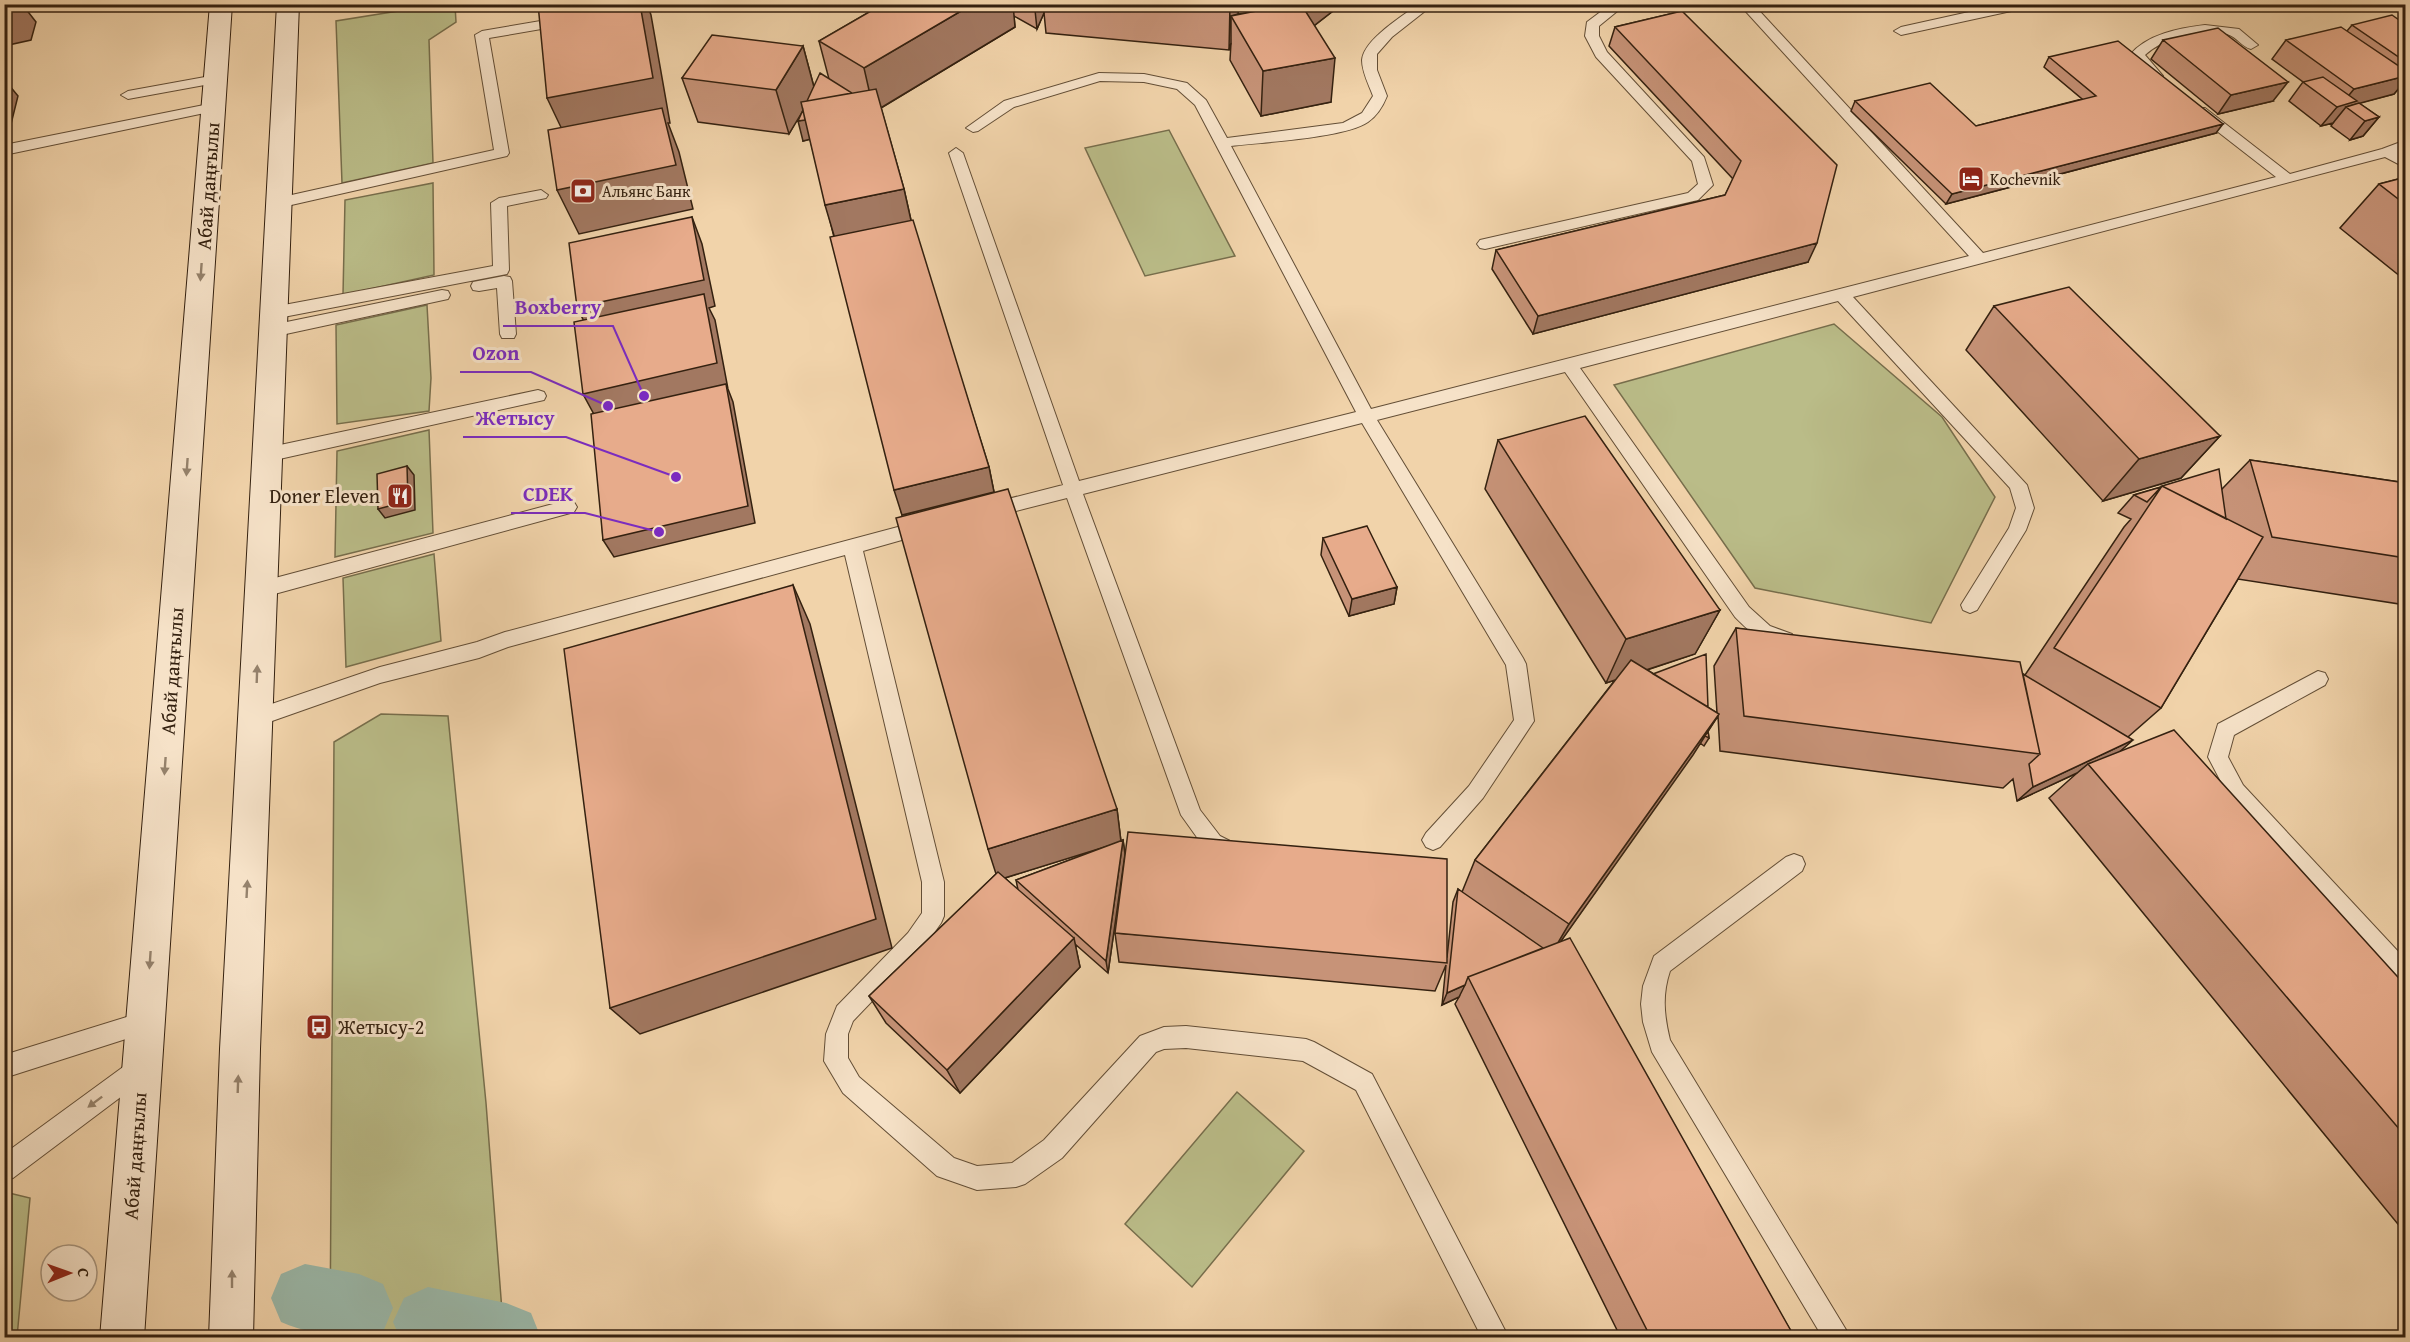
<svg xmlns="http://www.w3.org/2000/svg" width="2410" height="1342" viewBox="0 0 2410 1342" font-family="'Gentium Book Plus',serif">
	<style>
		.green { fill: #babc88; stroke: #776e4c; stroke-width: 1.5 }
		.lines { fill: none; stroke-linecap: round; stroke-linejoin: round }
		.canal { fill: #9bb8a9; fill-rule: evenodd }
		.service-casing { stroke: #634e36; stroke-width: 2 }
		.secondary-casing { stroke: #342110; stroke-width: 2 }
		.service { fill: #f6e2c8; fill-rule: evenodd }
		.secondary { fill: #f6e2c8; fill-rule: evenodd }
		.wall { fill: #c79378; stroke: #342110; stroke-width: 1.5; fill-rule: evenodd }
		.shaded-wall { fill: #a27861; stroke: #342110; stroke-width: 1.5 }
		.building { fill: #e7ab8b; stroke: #342110; stroke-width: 1.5 }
		.oneway { fill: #95826c }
		.labels { text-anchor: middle; stroke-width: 6; stroke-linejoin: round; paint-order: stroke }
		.far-poi-label { font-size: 16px; fill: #342110; stroke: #f6e2c8; text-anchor: start }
		.street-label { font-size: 20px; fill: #342110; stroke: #f6e2c8 }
		.poi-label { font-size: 20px; fill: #342110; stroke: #f6e2c8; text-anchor: end }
		.leader { fill: none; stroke: #7b2cbf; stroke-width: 2 }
		.callout-dot { fill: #7b2cbf; stroke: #f6e2c8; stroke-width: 2 }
		.callout-label { font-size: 21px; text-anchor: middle; font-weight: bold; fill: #7b2cbf; stroke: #f6e2c8; stroke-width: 6; stroke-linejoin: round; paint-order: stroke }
	</style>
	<rect width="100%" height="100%" fill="#f1d3aa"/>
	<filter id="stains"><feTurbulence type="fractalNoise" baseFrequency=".00333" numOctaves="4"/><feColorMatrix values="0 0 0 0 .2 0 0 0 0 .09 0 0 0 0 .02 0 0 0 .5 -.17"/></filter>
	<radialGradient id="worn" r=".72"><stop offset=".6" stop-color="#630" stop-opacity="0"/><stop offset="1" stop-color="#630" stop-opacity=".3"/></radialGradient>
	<path class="green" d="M 442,4 L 455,5 L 456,22 L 429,40 L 433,163 L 342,183 L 336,21 Z
		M 1169,130 L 1235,256 L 1145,276 L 1085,148 Z
		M 433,183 L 434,275 L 343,295 L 345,200 Z
		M 427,305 L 431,378 L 429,411 L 337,424 L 336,325 Z
		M 1834,324 L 1942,417 L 1995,497 L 1931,623 L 1755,588 L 1614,385 Z
		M 429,430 L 433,533 L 335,557 L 337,451 Z
		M 434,554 L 441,641 L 346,667 L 343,578 Z
		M 381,714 L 448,716 L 486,1103 L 504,1337 L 330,1337 L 334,742 Z
		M 1237,1092 L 1304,1151 L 1192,1287 L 1125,1224 Z
		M 5,1192 L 30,1198 L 17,1337 L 5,1337 Z"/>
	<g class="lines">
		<path class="canal" d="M 305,1264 L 359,1274 L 383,1284 L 393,1308 L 383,1332 C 351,1342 312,1335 281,1322 L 271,1298 L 281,1274 Z
			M 428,1287 L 506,1303 L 531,1313 L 541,1338 L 400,1338 L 393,1322 L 404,1298 Z"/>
		<g class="service-casing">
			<path id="service" d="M 320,4 C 312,10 288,15 280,8 L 285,4 Z
				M 568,4 L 581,4 L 584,19 L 582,22 L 489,38 L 509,153 L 507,156 L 278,208 L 273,206 L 270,203 L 273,200 L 278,198 L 494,150 L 475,35 L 482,31 L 570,16 Z
				M 1419,4 L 1434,4 L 1392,37 L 1377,54 L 1377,70 L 1387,96 C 1383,106 1377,116 1368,122 C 1345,138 1263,142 1231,146 L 1371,409 L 1969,256 L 1739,4 L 1753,4 L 1983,253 L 2276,177 L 2195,114 L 2193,111 L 2195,108 L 2205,108 L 2290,174 L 2382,149 L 2406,140 L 2406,150 L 2398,153 L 2406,157 L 2406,168 L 2385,157 L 1853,297 L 2027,485 L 2034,508 L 2026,530 L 1977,610 L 1970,613 L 1963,610 L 1961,605 L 2009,528 L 2016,508 L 2010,488 L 1838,301 L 1580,368 L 1749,607 L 1770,626 L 1792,634 L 1795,640 L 1792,646 C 1771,653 1749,631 1735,617 L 1565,372 L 1377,420 L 1523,658 L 1526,664 L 1534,721 L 1483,798 L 1440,847 L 1433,850 L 1426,847 L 1422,840 L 1426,833 L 1469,786 L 1514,720 L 1506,665 L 1362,423 L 1083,494 L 1200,810 L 1220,836 L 1240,846 L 1243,853 L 1240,860 L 1232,863 L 1206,850 L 1181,815 L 1067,498 L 988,518 L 982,516 L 979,511 L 982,506 L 988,504 L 1063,485 L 949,153 L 956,148 L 963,153 L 1079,481 L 1356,412 L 1195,105 L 1177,89 L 1144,82 L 1100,81 L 1014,107 L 978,131 L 973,132 L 966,128 L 1004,101 L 1099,73 L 1144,74 L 1187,83 L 1206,100 L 1227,138 L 1343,123 L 1362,113 L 1373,96 C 1369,85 1362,72 1362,60 C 1364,39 1403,16 1419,4 Z
				M 1611,4 L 1626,4 L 1599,26 L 1599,36 L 1607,52 L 1704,157 L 1713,185 L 1698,200 L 1485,249 L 1480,248 L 1477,244 L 1480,240 L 1688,193 L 1698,184 L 1692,161 L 1596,57 L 1585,36 L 1587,22 Z
				M 2005,4 L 2031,4 L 2025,8 L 1901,35 L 1894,31 L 1901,27 Z
				M 2205,25 L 2239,29 L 2258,45 L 2251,49 C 2242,47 2237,37 2227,34 C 2201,27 2164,38 2145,55 L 2163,76 L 2156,80 L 2151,79 L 2130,55 C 2147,34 2180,28 2205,25 Z
				M 216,75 L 223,79 L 221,82 L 128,99 L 121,95 L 128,91 Z
				M 214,103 L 219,104 L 221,107 L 219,110 L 9,154 L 4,152 L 4,146 L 9,144 Z
				M 541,190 L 548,195 L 546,198 L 507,206 L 509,270 L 507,274 L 273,319 L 267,317 L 265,313 L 267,309 L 273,307 L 493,266 L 491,203 L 499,198 Z
				M 504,276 L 510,277 L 512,281 L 516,334 L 514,338 L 502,338 L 500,334 L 497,288 L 479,291 L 473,290 L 471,286 L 473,282 Z
				M 442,290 L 448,291 L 450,295 L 448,299 L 272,337 L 266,335 L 264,331 L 266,327 L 272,325 Z
				M 538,390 L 544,392 L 546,396 L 544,400 L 266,462 L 260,460 L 257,455 L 260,450 L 266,448 Z
				M 568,500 L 574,502 L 577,507 L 574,512 L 260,598 L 253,595 L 251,590 L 253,585 L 260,582 Z
				M 924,520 L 930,522 L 933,527 L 930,532 L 863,551 L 944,882 L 944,916 L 941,923 L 924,947 L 853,1021 L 848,1034 L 848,1058 L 859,1077 L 954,1158 L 977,1166 L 1012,1163 L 1044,1140 L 1140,1036 L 1164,1027 L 1186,1026 L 1306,1039 L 1314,1042 L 1372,1074 L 1509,1338 L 1482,1338 L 1356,1090 L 1303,1061 L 1186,1048 L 1164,1049 L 1156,1052 L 1062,1158 L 1025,1184 L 1016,1187 L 977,1190 L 937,1176 L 843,1093 L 824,1061 L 826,1034 L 837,1006 L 908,933 L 922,913 L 922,882 L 845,555 L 508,647 L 479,658 L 380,683 L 255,727 L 248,724 L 245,718 L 248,712 L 380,667 L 477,642 L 505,632 Z
				M 2318,671 L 2325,673 L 2328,679 L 2325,685 L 2234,735 L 2228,757 L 2243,785 L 2406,960 L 2406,988 L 2398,985 L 2229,797 L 2208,757 L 2218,724 Z
				M 1794,854 L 1802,857 L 1805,864 L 1802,871 L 1670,971 C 1662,995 1664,1015 1670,1040 L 1851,1338 L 1823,1338 L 1652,1052 L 1643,1022 L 1641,1004 L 1643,986 L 1654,956 L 1786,857 Z
				M 146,1011 L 154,1014 L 157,1022 L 154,1030 L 4,1078 L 4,1055 Z
				M 142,1055 L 150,1059 L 154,1067 L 150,1075 L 13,1178 L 4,1181 L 4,1154 L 134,1059 Z"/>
		</g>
		<g class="secondary-casing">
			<path id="secondary" d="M 210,4 L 232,4 L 144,1338 L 100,1338 Z
				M 277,4 L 299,4 L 260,1049 L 253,1338 L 209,1338 L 220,1049 Z"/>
		</g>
		<use href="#service" class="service"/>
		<use href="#secondary" class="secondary"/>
	</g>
	<path class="wall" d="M 883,4 L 1239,4 L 1238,14 L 1246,13 L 1247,11 L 1247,4 L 1342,4 L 1314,26 L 1331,102 L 1261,116 L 1230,60 L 1231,43 L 1229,50 L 1046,33 L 1044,13 L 1037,29 L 1014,16 L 1015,27 L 881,108 L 904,189 L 911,220 L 989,467 L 994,492 L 902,515 L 810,139 L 803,141 L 802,111 L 789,134 L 698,122 L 682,78 L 803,46 L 814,87 L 829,79 L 819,41 Z
		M 1682,11 L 1808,262 L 1533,334 L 1492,269 L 1496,250 L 1725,195 L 1733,179 L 1609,46 L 1615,27 Z
		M 2352,25 L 2406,25 L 2406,88 L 2402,89 L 2399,88 L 2394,94 L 2359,103 L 2379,117 L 2363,136 L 2350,140 L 2331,126 L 2333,123 L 2321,126 L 2289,101 L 2303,82 L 2272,59 L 2286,40 L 2347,31 Z
		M 2163,40 L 2273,101 L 2218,114 L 2151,59 Z
		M 2049,57 L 2216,133 L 1946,204 L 1851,111 L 1855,101 L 1976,126 L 2082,99 L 2044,67 Z
		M 2406,177 L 2406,281 L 2340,228 L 2379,184 Z
		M 1994,306 L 2220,436 L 2181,478 L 2103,501 L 1966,350 Z
		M 1498,440 L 1720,610 L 1695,654 L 1647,670 L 1717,713 L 1714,666 L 1736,628 L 2023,674 L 2025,675 L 2124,527 L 2131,519 L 2118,513 L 2134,495 L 2161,487 L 2222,489 L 2250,460 L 2406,483 L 2406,605 L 2238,579 L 2161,708 L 2128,737 L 2121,751 L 2406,986 L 2406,1234 L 2049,798 L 2077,773 L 2017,801 L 2013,779 L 2003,788 L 1720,751 L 1718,716 L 1708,731 L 1709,738 L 1704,746 L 1700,743 L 1560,942 L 1795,1338 L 1621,1338 L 1455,1004 L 1459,997 L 1442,1005 L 1446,965 L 1435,991 L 1119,962 L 1115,933 L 1447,957 L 1453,902 L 1458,889 L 1462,892 L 1475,860 L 1615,680 L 1606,683 L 1485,489 Z
		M 1323,538 L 1397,587 L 1394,604 L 1349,616 L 1321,555 Z
		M 1117,809 L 1121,841 L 1123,840 L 1125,854 L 1108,973 L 1075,944 L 1080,967 L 960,1093 L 886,1023 L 869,996 L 996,874 ZM 1107,846 L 1016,880 L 1018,890 L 1005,878 Z"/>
	<path class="shaded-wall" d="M 12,4 L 22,4 L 36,22 L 31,40 L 4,46 L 4,14 Z
		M 640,4 L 647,4 L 651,15 L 670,123 L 668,123 L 679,152 L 693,209 L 579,234 L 557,190 L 568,142 L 547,98 Z
		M 973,4 L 1013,4 L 1015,27 L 874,112 L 864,68 Z
		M 1038,4 L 1043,4 L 1044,13 L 1037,29 L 1035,10 Z
		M 1230,4 L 1239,4 L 1238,14 L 1231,16 L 1231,43 L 1229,50 Z
		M 1300,4 L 1342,4 L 1298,38 Z
		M 803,46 L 815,91 L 789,134 L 776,90 Z
		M 1335,58 L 1331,102 L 1261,116 L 1263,71 Z
		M 2406,76 L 2406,80 L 2394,94 L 2346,107 L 2333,123 L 2321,126 L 2337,107 L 2341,105 L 2354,89 Z
		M 4,79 L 18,96 L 10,128 L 4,129 Z
		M 2288,82 L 2273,101 L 2218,114 L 2231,95 Z
		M 871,104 L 875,123 L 803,141 L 798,121 Z
		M 2379,117 L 2363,136 L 2350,140 L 2365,121 Z
		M 2223,124 L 2216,133 L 1946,204 L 1952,194 Z
		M 904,189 L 914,234 L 838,249 L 825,205 Z
		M 692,217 L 702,244 L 715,306 L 709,308 L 715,320 L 728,389 L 733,402 L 755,523 L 614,557 L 603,540 L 597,420 L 583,394 L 590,334 L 577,307 Z
		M 1817,243 L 1808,262 L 1533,334 L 1538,316 Z
		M 2220,436 L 2181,478 L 2103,501 L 2139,459 Z
		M 407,466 L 414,475 L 415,510 L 385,518 L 378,509 Z
		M 989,467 L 994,492 L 902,515 L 894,490 Z
		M 793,585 L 810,624 L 892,948 L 640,1034 L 610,1008 Z
		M 1397,587 L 1394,604 L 1349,616 L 1352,599 Z
		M 1720,610 L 1695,654 L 1606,683 L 1626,639 Z
		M 1719,714 L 1693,755 L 1549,958 L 1569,924 Z
		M 2133,740 L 2116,755 L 2088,764 L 2077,773 L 2017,801 L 2033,787 Z
		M 1117,809 L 1121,842 L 998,880 L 988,849 Z
		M 1123,840 L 1125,854 L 1108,973 L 1106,961 Z
		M 1074,938 L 1080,967 L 960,1093 L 947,1070 Z
		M 1465,985 L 1459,997 L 1442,1005 L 1447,993 Z"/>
	<path class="building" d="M 4,4 L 12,4 L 10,13 L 4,14 Z
		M 538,4 L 640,4 L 653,78 L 547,98 Z
		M 883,4 L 973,4 L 864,68 L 819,41 Z
		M 1025,4 L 1038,4 L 1035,10 Z
		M 1293,4 L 1301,4 L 1335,58 L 1263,71 L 1231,16 Z
		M 1682,11 L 1837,165 L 1817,243 L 1538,316 L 1496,250 L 1725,195 L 1741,161 L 1615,27 Z
		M 2392,15 L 2406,25 L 2406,62 L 2352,25 Z
		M 2341,27 L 2406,71 L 2406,76 L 2354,89 L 2286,40 Z
		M 2218,28 L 2288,82 L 2231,95 L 2163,40 Z
		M 712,35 L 803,46 L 776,90 L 682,78 Z
		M 2118,41 L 2223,124 L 1952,194 L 1855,101 L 1930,83 L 1976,126 L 2096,96 L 2049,57 Z
		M 820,73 L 852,93 L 807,101 Z
		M 2323,77 L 2357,101 L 2337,107 L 2303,82 Z
		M 876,89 L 904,189 L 825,205 L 801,102 Z
		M 2359,103 L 2379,117 L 2365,121 L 2346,107 Z
		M 662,108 L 676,165 L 557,190 L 548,130 Z
		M 803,110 L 805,120 L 798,121 Z
		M 2406,177 L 2406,205 L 2379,184 Z
		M 692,217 L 704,280 L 577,307 L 569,243 Z
		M 913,220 L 989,467 L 894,490 L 830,237 Z
		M 2069,287 L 2220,436 L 2139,459 L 1994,306 Z
		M 704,294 L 717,363 L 583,394 L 574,322 Z
		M 726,384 L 748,506 L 603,540 L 591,414 Z
		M 1585,416 L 1720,610 L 1626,639 L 1498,440 Z
		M 2250,460 L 2406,483 L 2406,558 L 2272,537 Z
		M 407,466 L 408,501 L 378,509 L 377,474 Z
		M 2219,469 L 2226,519 L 2162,486 Z
		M 2162,486 L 2263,537 L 2161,708 L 2054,648 Z
		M 2161,487 L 2147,502 L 2134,495 Z
		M 1008,489 L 1117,809 L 988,849 L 896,518 Z
		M 1367,526 L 1397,587 L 1352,599 L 1323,538 Z
		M 793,585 L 876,919 L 610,1008 L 564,649 Z
		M 1736,628 L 2020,662 L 2040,754 L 1744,716 Z
		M 1706,654 L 1708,707 L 1653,674 Z
		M 1631,660 L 1719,714 L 1569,924 L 1475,860 Z
		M 2023,674 L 2133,740 L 2033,787 L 2029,764 L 2040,754 Z
		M 2174,730 L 2406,986 L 2406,1137 L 2088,764 Z
		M 1708,731 L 1709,738 L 1705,736 Z
		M 1128,832 L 1447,859 L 1447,963 L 1115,933 Z
		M 1123,840 L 1106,961 L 1016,880 Z
		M 998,872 L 1074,938 L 947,1070 L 869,996 Z
		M 1458,889 L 1543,948 L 1468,977 L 1465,985 L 1447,993 Z
		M 1570,938 L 1795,1338 L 1651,1338 L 1468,977 Z"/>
	<defs><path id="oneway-solid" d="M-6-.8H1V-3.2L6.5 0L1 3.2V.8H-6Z" transform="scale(1.5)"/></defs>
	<g class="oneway">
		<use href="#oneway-solid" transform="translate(201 272) rotate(94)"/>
		<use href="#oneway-solid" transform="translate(187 467) rotate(94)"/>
		<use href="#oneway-solid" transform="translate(257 674) rotate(-88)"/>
		<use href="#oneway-solid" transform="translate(165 766) rotate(94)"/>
		<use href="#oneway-solid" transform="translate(247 889) rotate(-87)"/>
		<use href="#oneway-solid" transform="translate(150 960) rotate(94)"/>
		<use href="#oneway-solid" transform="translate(238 1084) rotate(-88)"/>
		<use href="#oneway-solid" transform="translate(95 1102) rotate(143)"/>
		<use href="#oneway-solid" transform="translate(232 1279) rotate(-90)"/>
	</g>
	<defs>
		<g id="hotel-square" transform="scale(1.35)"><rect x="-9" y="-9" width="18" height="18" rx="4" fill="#8f2418" stroke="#f6e2c8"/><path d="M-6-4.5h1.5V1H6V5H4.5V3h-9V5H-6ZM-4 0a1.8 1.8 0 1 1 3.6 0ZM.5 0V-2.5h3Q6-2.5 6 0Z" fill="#fff"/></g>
		<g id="bank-square" transform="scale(1.35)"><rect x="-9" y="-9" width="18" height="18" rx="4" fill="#8f2418" stroke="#f6e2c8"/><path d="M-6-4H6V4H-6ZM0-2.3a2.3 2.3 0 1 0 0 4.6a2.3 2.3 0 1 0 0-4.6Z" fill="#fff"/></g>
		<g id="restaurant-square" transform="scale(1.35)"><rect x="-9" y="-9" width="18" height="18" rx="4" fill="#8f2418" stroke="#f6e2c8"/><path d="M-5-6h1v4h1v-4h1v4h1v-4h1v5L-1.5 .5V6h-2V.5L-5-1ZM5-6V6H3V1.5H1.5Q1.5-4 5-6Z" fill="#fff"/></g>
		<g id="bus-square" transform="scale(1.35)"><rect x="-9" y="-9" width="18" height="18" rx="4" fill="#8f2418" stroke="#f6e2c8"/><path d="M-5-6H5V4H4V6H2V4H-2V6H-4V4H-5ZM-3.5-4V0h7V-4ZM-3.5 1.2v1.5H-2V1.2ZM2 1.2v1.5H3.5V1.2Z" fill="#fff"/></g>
	</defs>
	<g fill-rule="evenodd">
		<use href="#hotel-square" x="1971" y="179"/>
		<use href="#bank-square" x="583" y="191"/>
		<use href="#restaurant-square" x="400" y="496"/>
		<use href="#bus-square" x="319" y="1027"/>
	</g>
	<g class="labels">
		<g class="far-poi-label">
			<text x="1990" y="185">Kochevnik</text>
			<text x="602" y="197">Альянс Банк</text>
		</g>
		<g class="street-label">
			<text transform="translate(208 186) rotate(-86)" y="7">Абай даңғылы</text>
			<text transform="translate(172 671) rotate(-86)" y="7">Абай даңғылы</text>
			<text transform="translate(135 1156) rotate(-86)" y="7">Абай даңғылы</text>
		</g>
		<g class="poi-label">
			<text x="380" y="503">Doner Eleven</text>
			<text x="338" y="1034" text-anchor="start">Жетысу-2</text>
		</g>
	</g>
	<path class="leader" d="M644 396L613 326H503M608 406L531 372H460M676 477L566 437H463M659 532L585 513H511"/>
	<g class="callout-dot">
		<circle cx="644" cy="396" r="6"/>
		<circle cx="608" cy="406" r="6"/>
		<circle cx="676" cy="477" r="6"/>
		<circle cx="659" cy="532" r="6"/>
	</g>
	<g class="callout-label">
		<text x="558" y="314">Boxberry</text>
		<text x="496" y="360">Ozon</text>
		<text x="515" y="425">Жетысу</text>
		<text x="548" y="501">CDEK</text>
	</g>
	<rect width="2410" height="1342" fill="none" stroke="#f1d3aa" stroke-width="24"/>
	<rect x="6" y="6" width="2398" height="1330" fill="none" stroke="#342110" stroke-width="3"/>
	<rect x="12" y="12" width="2386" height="1318" fill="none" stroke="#342110" stroke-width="1.5"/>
	<g transform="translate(69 1273) rotate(89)"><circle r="28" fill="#f6e2c8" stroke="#a8957e" stroke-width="1.5"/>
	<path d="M0-4.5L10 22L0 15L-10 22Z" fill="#8f2418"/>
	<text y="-9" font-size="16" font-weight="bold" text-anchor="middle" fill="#342110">С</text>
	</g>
	<rect width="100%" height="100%" filter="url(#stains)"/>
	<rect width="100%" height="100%" fill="url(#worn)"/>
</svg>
